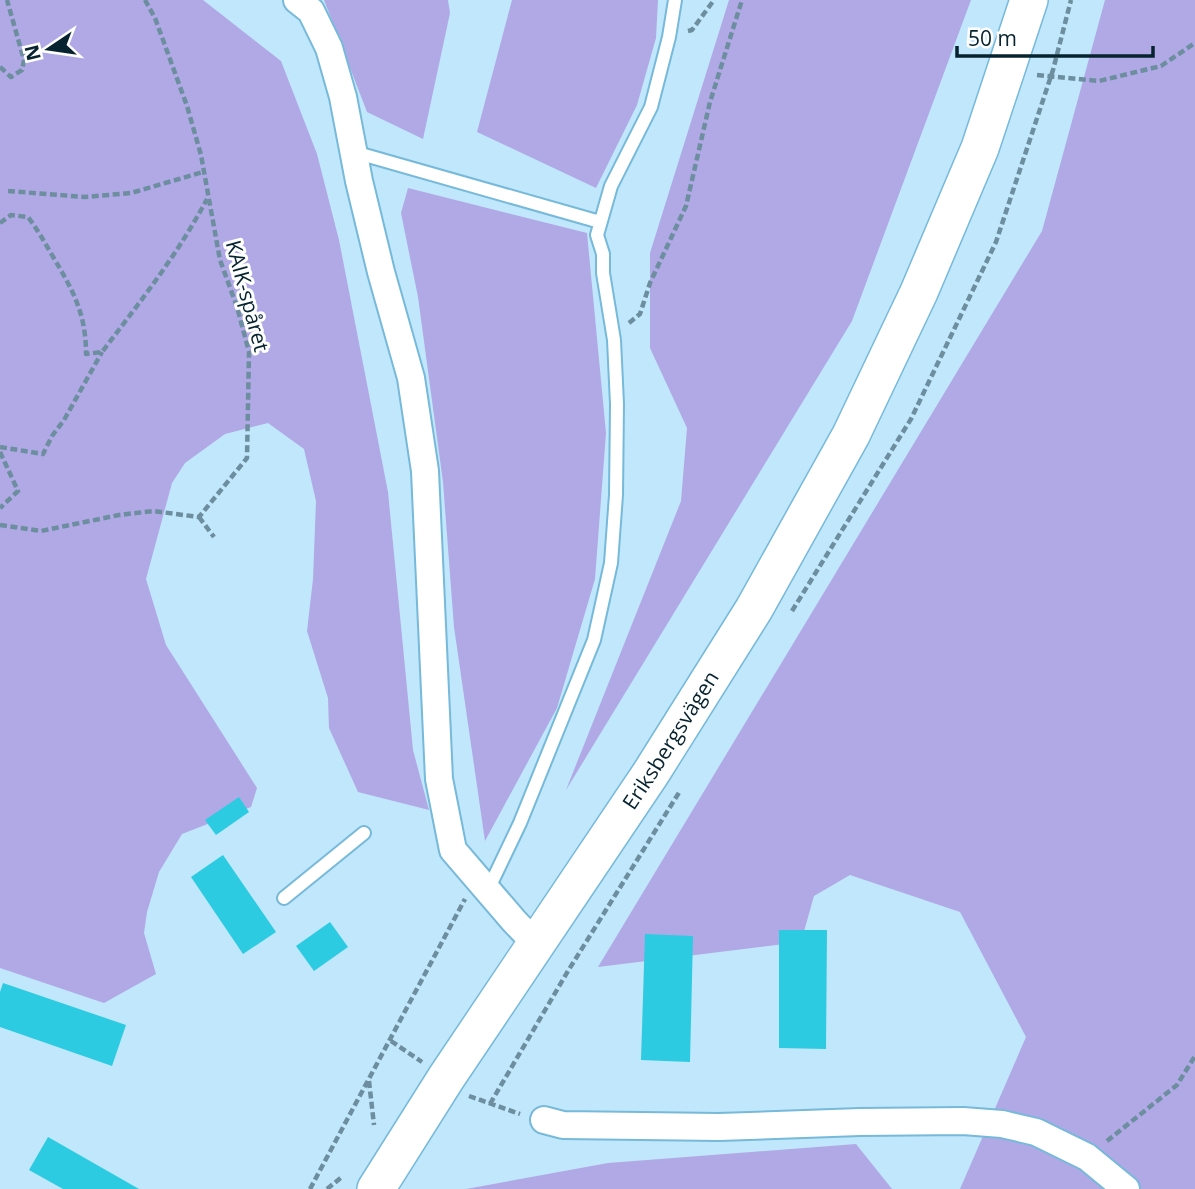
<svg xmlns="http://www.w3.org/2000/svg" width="1195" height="1189" viewBox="0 0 1195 1189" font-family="'Open Sans',sans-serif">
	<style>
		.green { fill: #b0a9e6 }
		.building { fill: #2ccbe2 }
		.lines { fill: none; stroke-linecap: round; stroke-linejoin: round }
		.service-casing { stroke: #76b9d9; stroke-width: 16 }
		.minor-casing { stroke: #76b9d9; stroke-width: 30 }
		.secondary-casing { stroke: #76b9d9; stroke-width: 40 }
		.path { stroke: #6c8e9e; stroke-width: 4.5; stroke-dasharray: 7 3.5; stroke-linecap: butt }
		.service { stroke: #fff; stroke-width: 12 }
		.minor { stroke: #fff; stroke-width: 26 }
		.secondary { stroke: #fff; stroke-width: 37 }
		.labels { text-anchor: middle; stroke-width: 6; stroke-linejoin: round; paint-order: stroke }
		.street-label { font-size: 21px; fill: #06232f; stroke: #fff }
	</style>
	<rect width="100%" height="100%" fill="#c0e7fb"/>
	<path class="green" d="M 0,0 L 203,0 L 281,61 L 317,154 L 339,240 L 388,492 L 413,750 L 429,810 L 358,792 L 329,728 L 328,698 L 307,631 L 313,579 L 316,501 L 304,449 L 268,423 L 225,434 L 185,463 L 172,483 L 146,579 L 166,645 L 257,788 L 251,807 L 182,834 L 159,872 L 147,912 L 144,933 L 156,974 L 104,1003 L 0,968 Z
		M 324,0 L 448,0 L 450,13 L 423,139 L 367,112 Z
		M 512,0 L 658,0 L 656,38 L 637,105 L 596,188 L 477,132 Z
		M 729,0 L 971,0 L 852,321 L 566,790 L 681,501 L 687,428 L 650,348 L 650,253 Z
		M 1105,0 L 1195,0 L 1195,1189 L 960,1189 L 1026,1037 L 960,912 L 850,875 L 814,896 L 801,942 L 598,967 L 1042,231 Z
		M 408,188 L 587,233 L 606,433 L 595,579 L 557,708 L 485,841 L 454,627 L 443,482 L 418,297 L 401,213 Z
		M 856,1144 L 892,1189 L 466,1189 L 608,1163 Z"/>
	<path class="building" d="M 239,797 L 249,812 L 216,835 L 205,820 Z
		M 223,855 L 276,932 L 243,954 L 191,877 Z
		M 330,922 L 348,947 L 314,971 L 296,946 Z
		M 779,930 L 827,930 L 826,1049 L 779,1048 Z
		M 645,934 L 693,936 L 690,1062 L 641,1060 Z
		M 3,983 L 126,1025 L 112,1066 L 0,1027 L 0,992 Z
		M 48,1137 L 139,1189 L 63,1189 L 29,1170 Z"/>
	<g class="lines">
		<g class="service-casing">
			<path id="service" d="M 354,152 L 600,222
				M 488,890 L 520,823 L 594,640 L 611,563 L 616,495 L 617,404 L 614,340 L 603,273 L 603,254 L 597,235 L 611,186 L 651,107 L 669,37 L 675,0
				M 284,898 L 364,833"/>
		</g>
		<g class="minor-casing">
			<path id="minor" d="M 297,0 L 311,11 L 329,48 L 343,97 L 359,181 L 381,272 L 411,378 L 425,471 L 439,779 L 453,850 L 514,921 L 536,944
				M 544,1120 L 563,1125 L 719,1127 L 860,1122 L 963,1121 L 1002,1124 L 1036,1132 L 1087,1157 L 1126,1189"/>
		</g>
		<g class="secondary-casing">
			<g id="secondary">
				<path id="s1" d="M 376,1189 L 446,1078 L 651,773 L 754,609 L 851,435 L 919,292 L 980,148 L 1029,0"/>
			</g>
		</g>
		<path class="path" d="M 688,31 L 692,30 L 714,0
			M 0,67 L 11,77 L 22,70 L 24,60 L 7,0
			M 1037,75 L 1099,81 L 1161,66 L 1195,43
			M 8,191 L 85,197 L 131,193 L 203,172
			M 0,223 L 11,215 L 28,217 C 37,229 44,241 52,255 C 72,289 86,312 86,354 L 102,352 C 140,302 178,254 207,199
			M 629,323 L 640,314 L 650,283 L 686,206 L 710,102 L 742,0
			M 0,447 L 43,454 L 52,436 L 64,420 L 102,352
			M 0,452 L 18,491 L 0,508
			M 199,517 L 214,537
			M 0,525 L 41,531 L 119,515 L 153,511 L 199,517 L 247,458 L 249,352 L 237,307 L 220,260 L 201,155 L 187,106 L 155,18 L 145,0
			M 792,611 L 911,419 L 996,242 L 1053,70 L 1071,0
			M 391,1041 L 422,1062
			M 369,1081 L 374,1125
			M 469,1096 L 520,1114
			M 490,1104 L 568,971 L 680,791
			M 1107,1141 L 1177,1085 L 1195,1056
			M 310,1189 L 465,899
			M 327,1189 L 343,1176"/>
		<use href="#service" class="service"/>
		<use href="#minor" class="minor"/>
		<use href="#secondary" class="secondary"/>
	</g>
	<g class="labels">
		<g class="street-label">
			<text transform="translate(247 296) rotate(75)" y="7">KAIK-spåret</text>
			<text dy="7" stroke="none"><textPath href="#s1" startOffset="537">Eriksbergsvägen</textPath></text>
		</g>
	</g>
	<g transform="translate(49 49) rotate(257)" stroke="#ffffff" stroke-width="5" paint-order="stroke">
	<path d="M0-5L12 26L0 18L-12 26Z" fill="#06232f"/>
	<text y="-10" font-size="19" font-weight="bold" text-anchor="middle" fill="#06232f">N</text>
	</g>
	<path d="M957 46v10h196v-10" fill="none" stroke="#06232f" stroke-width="3.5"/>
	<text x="968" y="46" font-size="21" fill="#06232f" stroke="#ffffff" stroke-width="5" paint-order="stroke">50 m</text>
</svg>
